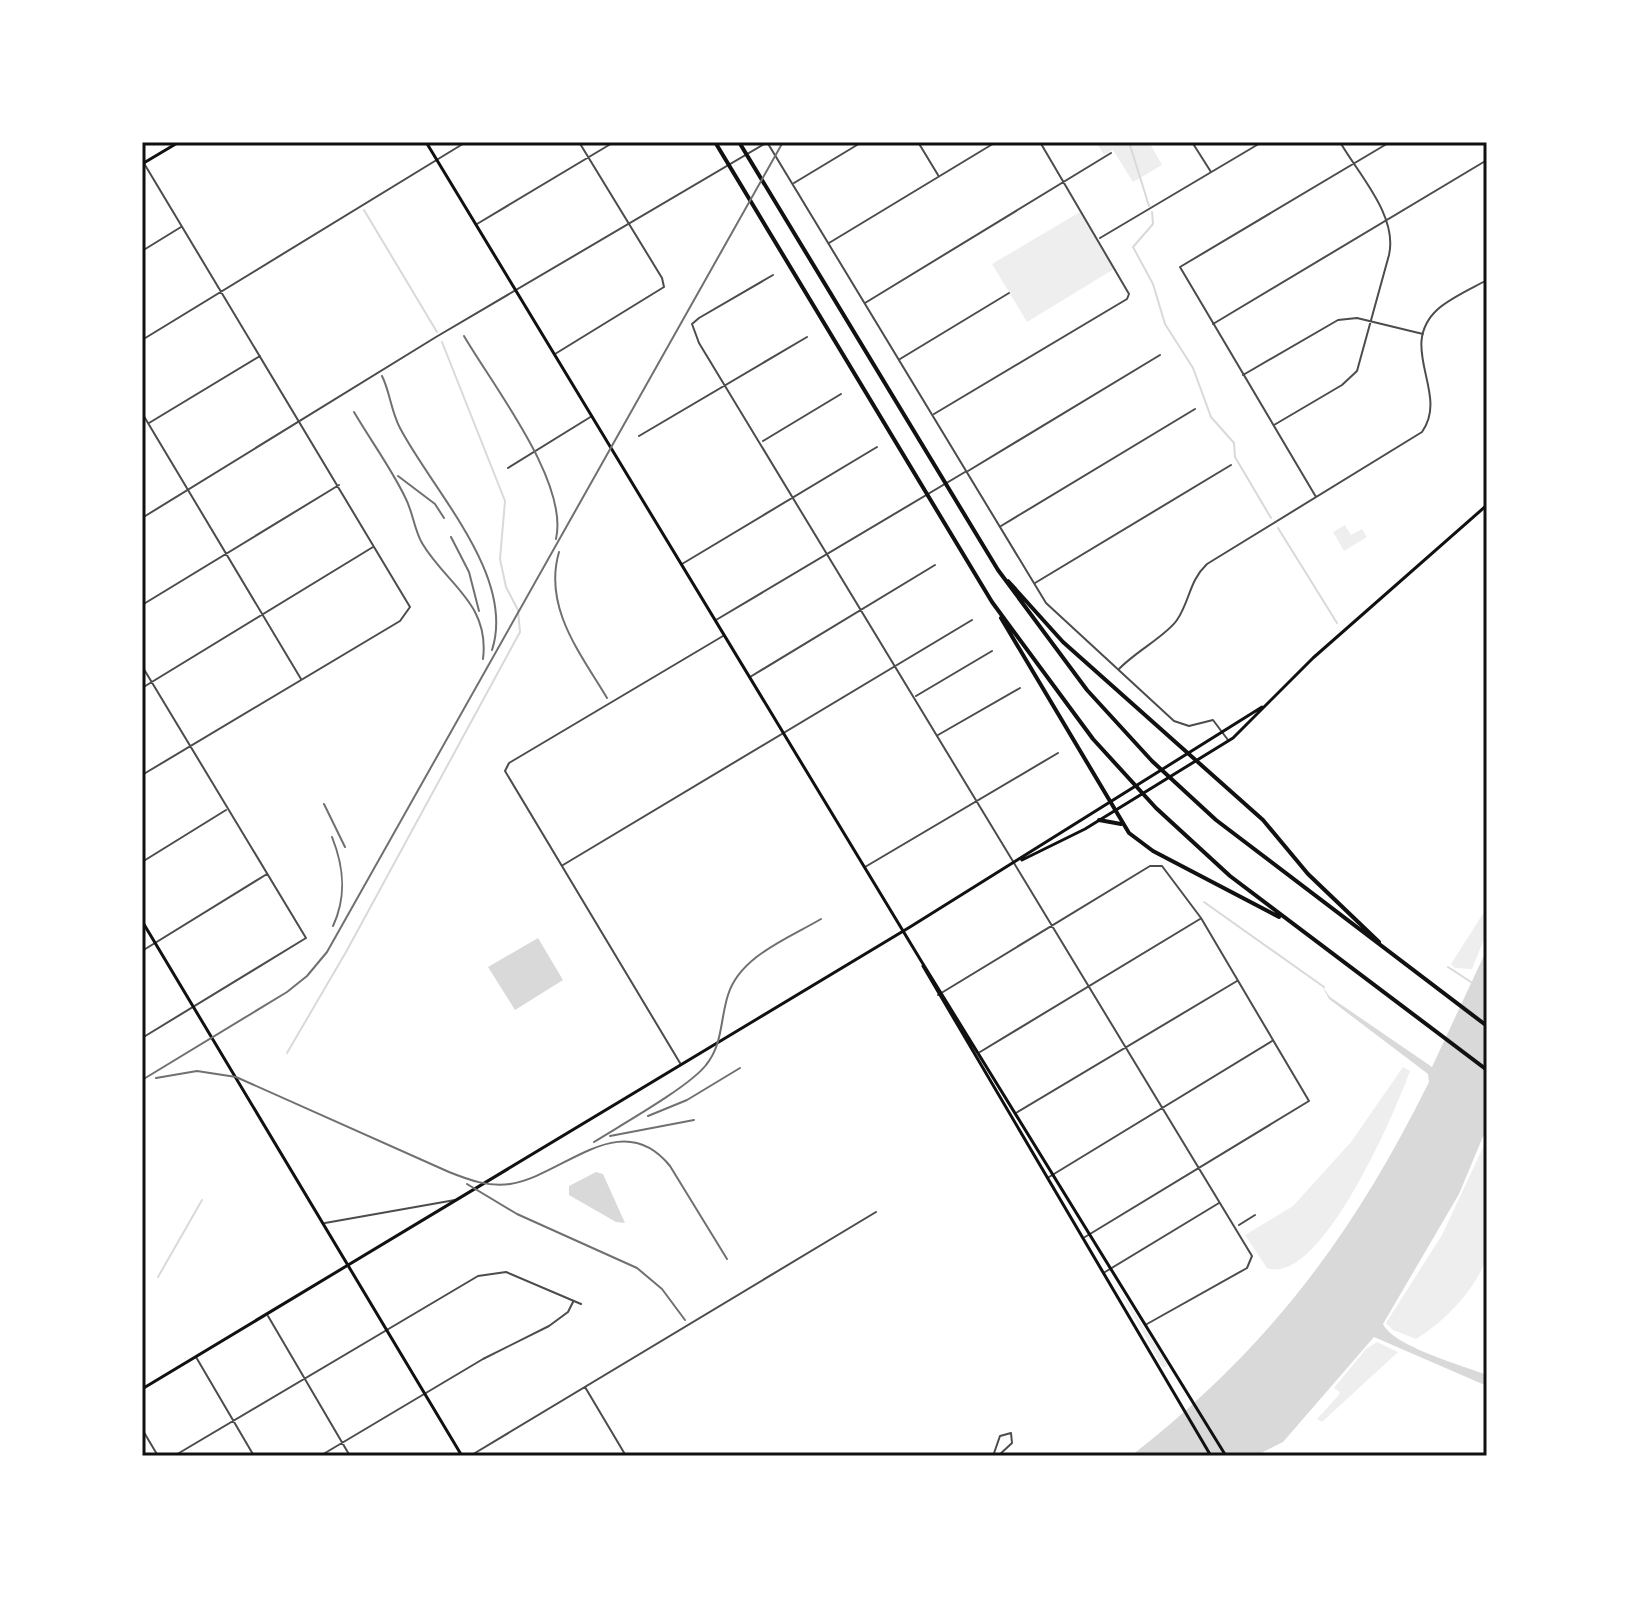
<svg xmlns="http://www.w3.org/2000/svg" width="1629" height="1598" viewBox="0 0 1629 1598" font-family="'DM Sans',sans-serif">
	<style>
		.green { fill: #eee }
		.water { fill: #d9d9d9 }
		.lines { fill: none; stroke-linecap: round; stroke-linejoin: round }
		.stream { stroke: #d9d9d9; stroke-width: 2 }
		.minor { stroke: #4c4c4c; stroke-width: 2 }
		.tertiary { stroke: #4c4c4c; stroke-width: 2 }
		.secondary { stroke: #111; stroke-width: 3 }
		.motorway { stroke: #111; stroke-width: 4 }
		.rail { stroke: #707070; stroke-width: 2 }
		.neatline { fill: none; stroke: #111; stroke-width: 3 }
	</style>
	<rect width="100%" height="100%" fill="#fff"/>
	<path class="green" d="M 1096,142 L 1149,142 L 1162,165 L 1133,182 L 1113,150 L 1104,155 Z
		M 1080,212 L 1114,269 L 1027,322 L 992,264 Z
		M 1345,525 L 1351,535 L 1362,529 L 1367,537 L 1344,551 L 1333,532 Z
		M 1484,912 L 1487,932 L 1472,969 L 1455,968 L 1451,964 Z
		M 1403,1067 L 1410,1071 C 1396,1110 1321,1287 1267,1268 L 1245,1235 L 1293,1206 L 1351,1142 Z
		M 1487,1139 C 1487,1162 1492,1248 1485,1262 C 1473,1292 1443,1323 1416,1339 L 1393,1330 L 1386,1323 L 1442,1235 Z
		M 1114,1281 L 1168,1365 L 1163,1368 Z
		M 1377,1342 L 1398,1352 L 1322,1422 L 1317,1419 L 1338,1396 L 1340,1392 L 1334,1388 L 1366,1349 Z"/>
	<path class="water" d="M 538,938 L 563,980 L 515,1010 L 488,967 Z
		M 1487,949 L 1487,1127 L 1459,1194 L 1383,1324 C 1394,1347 1465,1366 1487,1375 L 1487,1386 L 1374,1337 L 1283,1442 L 1255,1456 L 1131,1456 C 1268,1349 1352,1237 1429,1082 L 1428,1074 L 1329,999 L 1322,986 L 1330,997 L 1432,1067 Z
		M 596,1172 L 603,1174 L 625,1223 L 616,1222 L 569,1195 L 569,1186 Z"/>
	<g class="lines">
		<path class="stream" d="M 1129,142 L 1149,206
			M 364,210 L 437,332
			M 1152,212 L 1153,224 L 1133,247 L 1153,284 L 1165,324 L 1193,368 L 1211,417 L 1234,443 L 1235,457 L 1271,518
			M 1278,528 L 1337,623
			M 1204,902 L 1324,987
			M 1448,967 L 1474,984
			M 287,1053 L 346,952 L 520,632 L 518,610 L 506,587 L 500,559 L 505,501 L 442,342
			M 158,1277 L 202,1200"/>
		<path class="minor" d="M 918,142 L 938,175
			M 1192,142 L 1211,172
			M 142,160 L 410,607 L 400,621 L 142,775
			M 794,183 L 862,142
			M 477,224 L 614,142
			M 1100,238 L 1262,142
			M 829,243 L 996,142
			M 142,251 L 181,227
			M 773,275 L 699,318 L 692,324 L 699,343 L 1252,1256 L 1247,1268 L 1147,1324
			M 865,303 L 1111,153
			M 1213,324 L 1487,160
			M 142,340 L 466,142
			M 555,354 L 664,287 L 662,278 L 579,142
			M 900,359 L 1009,293
			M 1243,375 L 1338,320 L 1357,318 L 1423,334
			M 142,413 L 301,679
			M 934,414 L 1127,299 L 1129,294 L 1040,142
			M 149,423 L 260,356
			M 1274,425 L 1342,385 L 1357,371 L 1389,255 C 1398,216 1359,175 1340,142
			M 639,436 L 807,337
			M 763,441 L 841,394
			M 508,468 L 592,416
			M 968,471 L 1160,355
			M 1316,497 L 1180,267 L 1390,142
			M 1001,526 L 1195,409
			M 682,564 L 877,447
			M 1035,583 L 1231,465
			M 142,605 L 339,485
			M 142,666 L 306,938 L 142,1038
			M 1119,669 C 1136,651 1166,636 1177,620 C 1190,601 1189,581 1207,564 L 1422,432 C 1450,393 1396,347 1438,309 C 1452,297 1471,289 1487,280
			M 750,677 L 935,565
			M 142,688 L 373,547
			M 916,696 L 992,651
			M 938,735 L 1020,688
			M 142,862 L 226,810
			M 563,865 L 972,620
			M 865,867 L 1058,753
			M 142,951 L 267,874
			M 938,995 L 1150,866 L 1162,866 L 1201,918 L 1309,1101 L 1085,1237
			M 980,1052 L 1200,919
			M 680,1063 L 505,771 L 509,763 L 723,636
			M 1016,1113 L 1237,981
			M 1049,1177 L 1272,1041
			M 325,1223 L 455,1200
			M 1239,1225 L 1255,1215
			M 1105,1272 L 1219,1203
			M 268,1316 L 350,1456
			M 196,1357 L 254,1456
			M 585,1387 L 626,1456
			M 142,1429 L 158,1456
			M 174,1456 L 478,1276 L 506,1272 L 581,1304
			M 320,1456 L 483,1359 L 549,1326 L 568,1312 L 573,1302
			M 470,1456 L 876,1212
			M 993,1456 L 1000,1436 L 1011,1433 L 1012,1443 L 998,1456"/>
		<path class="tertiary" d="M 767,142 L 1046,603 L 1174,721 L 1189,726 L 1213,720 L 1228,740
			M 142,518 L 436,337 L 766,143
			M 716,620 L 965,472"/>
		<path class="secondary" d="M 426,142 L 920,959 L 1226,1456
			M 142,164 L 179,142
			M 1022,860 L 1085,829 L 1233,738 L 1313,658 L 1487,505
			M 142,921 L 462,1456
			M 923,966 L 1211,1456
			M 142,1389 L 910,927 L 1262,707"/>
		<path class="motorway" d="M 715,142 L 992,602 L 1093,739 L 1156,808 L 1230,876 L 1487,1070
			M 739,142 L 998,570 L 1087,690 L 1152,761 L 1216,820 L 1487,1026
			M 1008,581 L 1063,642 L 1263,820 L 1308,874 L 1379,942
			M 1001,618 L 1129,833 L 1153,851 L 1279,917
			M 1099,820 L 1121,824"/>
		<path class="rail" d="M 464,336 C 493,386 569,482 556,539
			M 382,376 C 390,392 391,411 400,428 C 433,491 516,576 492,650
			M 354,412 C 371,441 391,468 405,497 C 413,512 414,529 422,543 C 446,584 490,603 483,659
			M 398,476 L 435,504 L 444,518
			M 451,537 L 469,572 L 479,611
			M 559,552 C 543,607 580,653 607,698
			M 324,804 L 345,847
			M 332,837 C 344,867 347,896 333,926
			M 156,1078 L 197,1071 L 236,1077 L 449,1172 C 469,1180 488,1187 510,1184 C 563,1176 621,1105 670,1166 L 727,1259
			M 142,1080 L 287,992 L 307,976 L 327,952 L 783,142
			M 648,1116 L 687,1100 L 740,1068
			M 610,1136 L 694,1120
			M 594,1142 C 621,1125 689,1087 706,1065 C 723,1044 720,1020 728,995 C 740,956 789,938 821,919
			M 467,1184 L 517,1214 L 637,1268 L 662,1289 L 685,1320"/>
	</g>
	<rect width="1629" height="1598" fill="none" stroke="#ffffff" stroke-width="288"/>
	<rect x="144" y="144" width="1341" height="1310" class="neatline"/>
</svg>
